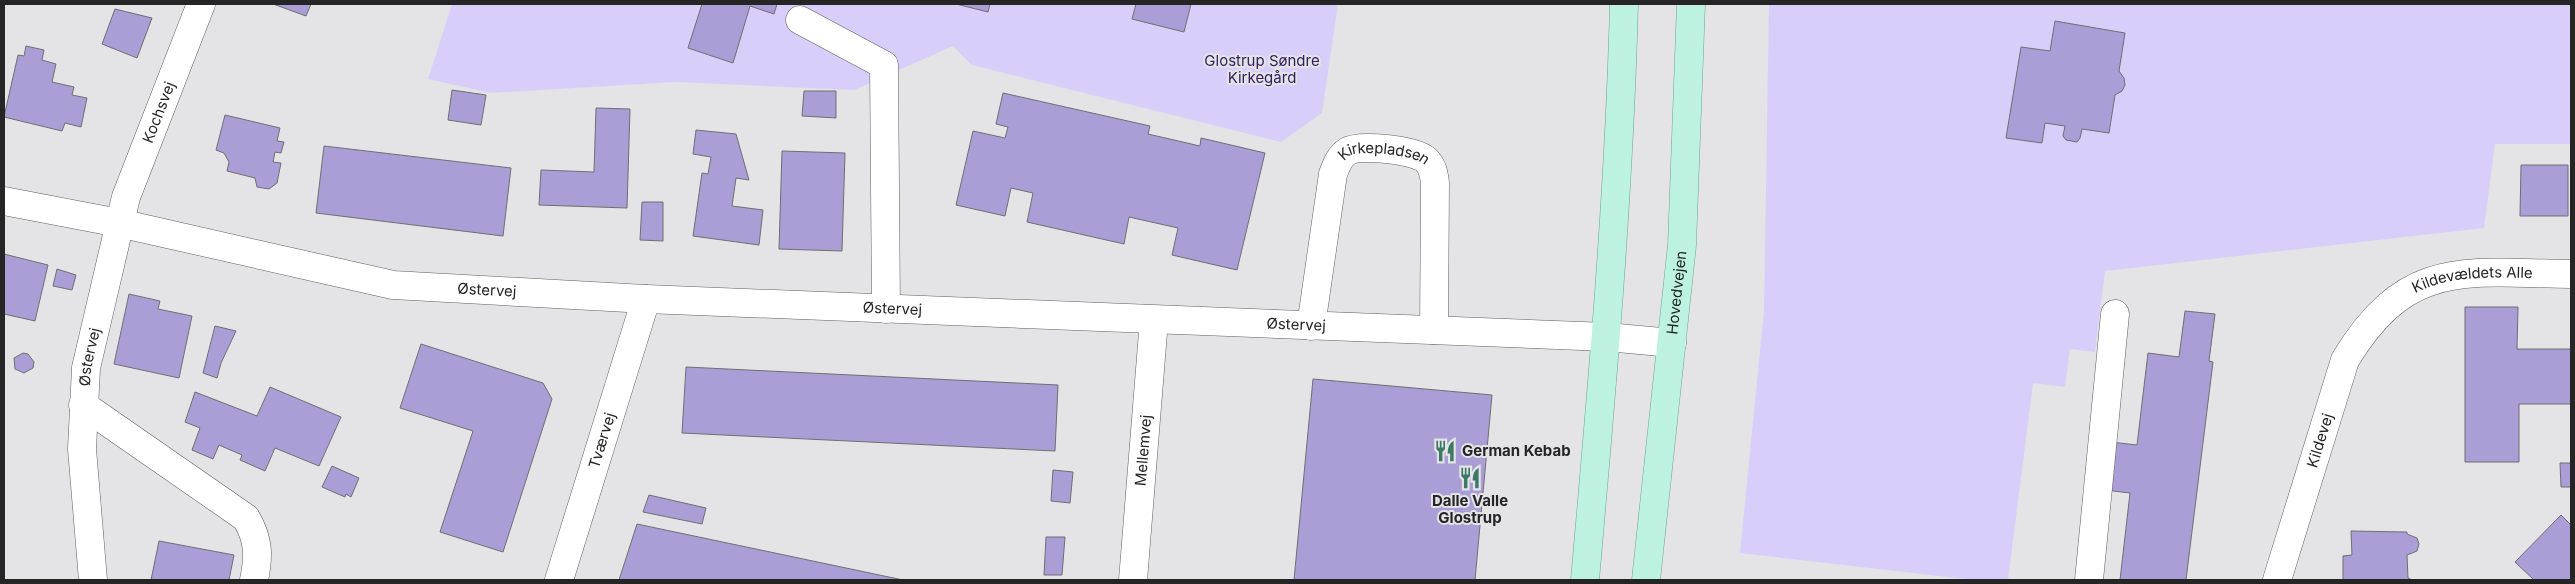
<svg xmlns="http://www.w3.org/2000/svg" width="2575" height="584" viewBox="0 0 2575 584" font-family="Inter,sans-serif">
	<style>
		.green { fill: #d9cef9 }
		.building { fill: #ab9dd5; stroke: #6f6f71 }
		.lines { fill: none; stroke-linecap: round; stroke-linejoin: round }
		.minor-casing { stroke: #5f5e61; stroke-width: 29 }
		.major-casing { stroke: #6ca591; stroke-width: 29 }
		.minor { stroke: #fff; stroke-width: 28 }
		.major { stroke: #bef2e0; stroke-width: 28 }
		.labels { text-anchor: middle; stroke-width: 4; stroke-linejoin: round; paint-order: stroke }
		.park-label { font-size: 15px; fill: #341c5e; stroke: #e4e3e6 }
		.street-label { font-size: 15px; fill: #252526; stroke: #e4e3e6 }
		.poi-label { font-size: 15px; font-weight: bold; fill: #252526; stroke: #e4e3e6; text-anchor: start }
	</style>
	<rect width="100%" height="100%" fill="#e4e3e6"/>
	<path class="green" d="M 452,4 L 1338,4 L 1322,113 L 1281,142 L 972,65 L 953,46 L 854,90 L 675,82 L 491,93 L 428,79 Z
		M 1769,4 L 2571,4 L 2571,144 L 2495,144 L 2484,228 L 2105,271 L 2095,352 L 2070,349 L 2065,387 L 2033,383 L 2008,580 L 1974,580 L 1740,553 L 1764,311 Z"/>
	<path class="building" d="M 273,4 L 311,4 L 306,16 Z
		M 702,4 L 777,4 L 774,14 L 750,6 L 733,63 L 688,48 Z
		M 956,4 L 990,4 L 988,12 Z
		M 1136,4 L 1191,4 L 1184,32 L 1132,19 Z
		M 115,9 L 152,18 L 137,58 L 102,44 Z
		M 2055,21 L 2125,33 L 2119,71 L 2124,78 L 2125,85 L 2122,91 L 2115,95 L 2109,133 L 2082,129 L 2080,138 L 2077,142 L 2066,140 L 2063,136 L 2065,126 L 2045,123 L 2042,143 L 2006,138 L 2021,47 L 2050,51 Z
		M 26,46 L 44,50 L 42,60 L 56,64 L 52,82 L 74,87 L 72,95 L 87,98 L 81,127 L 65,123 L 62,131 L 4,117 L 18,55 L 24,56 Z
		M 452,90 L 486,95 L 481,125 L 448,120 Z
		M 804,91 L 836,91 L 836,118 L 802,116 Z
		M 1003,93 L 1150,126 L 1148,134 L 1200,146 L 1201,138 L 1265,153 L 1237,270 L 1172,255 L 1178,228 L 1129,217 L 1124,244 L 1027,222 L 1033,193 L 1011,188 L 1005,216 L 956,205 L 973,131 L 1005,138 L 1008,127 L 996,124 Z
		M 596,108 L 630,109 L 627,208 L 539,205 L 541,170 L 594,172 Z
		M 225,115 L 280,128 L 277,141 L 284,142 L 281,153 L 275,152 L 273,162 L 281,163 L 277,183 L 269,189 L 257,187 L 255,178 L 227,171 L 229,162 L 224,153 L 216,150 Z
		M 696,130 L 736,134 L 749,180 L 736,178 L 732,206 L 763,210 L 759,245 L 693,236 L 702,173 L 708,174 L 711,157 L 693,154 Z
		M 324,146 L 511,168 L 503,236 L 316,213 Z
		M 782,151 L 845,153 L 842,251 L 779,249 Z
		M 2521,165 L 2568,165 L 2568,216 L 2520,216 Z
		M 642,202 L 663,202 L 663,241 L 640,240 Z
		M 4,254 L 48,265 L 35,321 L 4,314 Z
		M 57,269 L 76,275 L 72,290 L 53,286 Z
		M 129,294 L 160,301 L 158,309 L 192,316 L 179,378 L 114,364 Z
		M 2465,307 L 2518,307 L 2517,349 L 2571,349 L 2571,404 L 2519,404 L 2519,462 L 2465,462 Z
		M 2185,311 L 2215,314 L 2209,361 L 2213,362 L 2186,580 L 2120,580 L 2130,493 L 2105,490 L 2111,442 L 2137,445 L 2148,353 L 2179,357 Z
		M 215,326 L 236,331 L 221,363 L 217,378 L 203,373 Z
		M 421,344 L 543,383 L 552,399 L 503,552 L 440,532 L 473,431 L 400,408 Z
		M 23,353 L 28,354 L 34,362 L 33,368 L 24,373 L 15,369 L 14,358 Z
		M 686,367 L 1058,385 L 1055,451 L 682,433 Z
		M 1313,379 L 1492,395 L 1475,580 L 1294,580 Z
		M 270,387 L 341,417 L 319,466 L 275,448 L 265,471 L 240,460 L 242,455 L 219,445 L 213,459 L 192,450 L 200,428 L 185,422 L 195,392 L 257,416 Z
		M 2560,463 L 2571,463 L 2571,487 L 2561,487 Z
		M 332,466 L 359,478 L 351,497 L 346,494 L 345,497 L 322,487 Z
		M 1053,470 L 1073,472 L 1070,503 L 1051,501 Z
		M 649,495 L 706,508 L 702,524 L 643,512 Z
		M 2561,515 L 2571,525 L 2571,580 L 2534,580 L 2515,562 Z
		M 637,524 L 903,580 L 619,580 Z
		M 2351,531 L 2407,532 L 2407,534 L 2417,538 L 2419,544 L 2417,551 L 2407,555 L 2408,578 L 2412,580 L 2343,580 L 2343,556 L 2352,555 Z
		M 1046,537 L 1065,537 L 1062,575 L 1044,575 Z
		M 159,541 L 234,555 L 229,580 L 151,580 Z"/>
	<g class="lines">
		<g class="minor-casing">
			<g id="minor">
				<path d="M 800,20 L 884,65 L 886,309"/>
				<path id="s1" d="M 4,201 L 119,223 L 393,285 L 646,299 L 1607,337 L 1672,343"/>
				<path id="s2" d="M 1311,326 L 1333,174 C 1337,164 1339,157 1348,151 C 1359,144 1419,150 1427,161 C 1433,167 1434,175 1435,183 L 1434,330"/>
				<path d="M 83,405 L 246,518 C 259,540 259,556 254,580"/>
				<path id="s3" d="M 93,580 L 82,449 L 86,368 L 126,197 L 201,4"/>
				<path id="s4" d="M 559,580 L 646,299"/>
				<path id="s5" d="M 1133,580 L 1154,320"/>
				<path d="M 2089,580 L 2115,314"/>
				<path id="s6" d="M 2277,580 L 2345,360 C 2407,257 2466,273 2571,274"/>
			</g>
		</g>
		<g class="major-casing">
			<g id="major">
				<path d="M 1585,580 C 1602,388 1619,197 1624,4"/>
				<path id="s7" d="M 1646,580 L 1682,245 L 1691,4"/>
			</g>
		</g>
		<use href="#minor" class="minor"/>
		<use href="#major" class="major"/>
	</g>
	<defs>
		<g id="restaurant-bare" transform="scale(1.725)"><path d="M-5-6h1v4h1v-4h1v4h1v-4h1v5L-1.5 .5V6h-2V.5L-5-1ZM5-6V6H3V1.5H1.5Q1.5-4 5-6Z" fill="#3d7a65" stroke="#e4e3e6" stroke-width="2.5" paint-order="stroke"/></g>
	</defs>
	<g fill-rule="evenodd">
		<use href="#restaurant-bare" x="1445" y="451"/>
		<use href="#restaurant-bare" x="1470" y="478"/>
	</g>
	<g class="labels">
		<g class="park-label">
			<text x="1262" y="66">Glostrup Søndre<tspan x="1262" dy="17">Kirkegård</tspan></text>
		</g>
		<g class="street-label">
			<text dy="5" stroke="none"><textPath href="#s3" startOffset="479">Kochsvej</textPath></text>
			<text dy="5" stroke="none"><textPath href="#s2" startOffset="218">Kirkepladsen</textPath></text>
			<text dy="5" stroke="none"><textPath href="#s6" startOffset="391">Kildevældets Alle</textPath></text>
			<text dy="5" stroke="none"><textPath href="#s1" startOffset="492">Østervej</textPath></text>
			<text dy="5" stroke="none"><textPath href="#s7" startOffset="289">Hovedvejen</textPath></text>
			<text dy="5" stroke="none"><textPath href="#s1" startOffset="898">Østervej</textPath></text>
			<text dy="5" stroke="none"><textPath href="#s1" startOffset="1302">Østervej</textPath></text>
			<text dy="5" stroke="none"><textPath href="#s3" startOffset="224">Østervej</textPath></text>
			<text dy="5" stroke="none"><textPath href="#s4" startOffset="146">Tværvej</textPath></text>
			<text dy="5" stroke="none"><textPath href="#s6" startOffset="146">Kildevej</textPath></text>
			<text dy="5" stroke="none"><textPath href="#s5" startOffset="130">Mellemvej</textPath></text>
		</g>
		<g class="poi-label">
			<text x="1462" y="456">German Kebab</text>
			<text x="1470" y="506" text-anchor="middle">Dalle Valle<tspan x="1470" dy="17">Glostrup</tspan></text>
		</g>
	</g>
	<rect width="2575" height="584" fill="none" stroke="#252526" stroke-width="10"/>
</svg>
